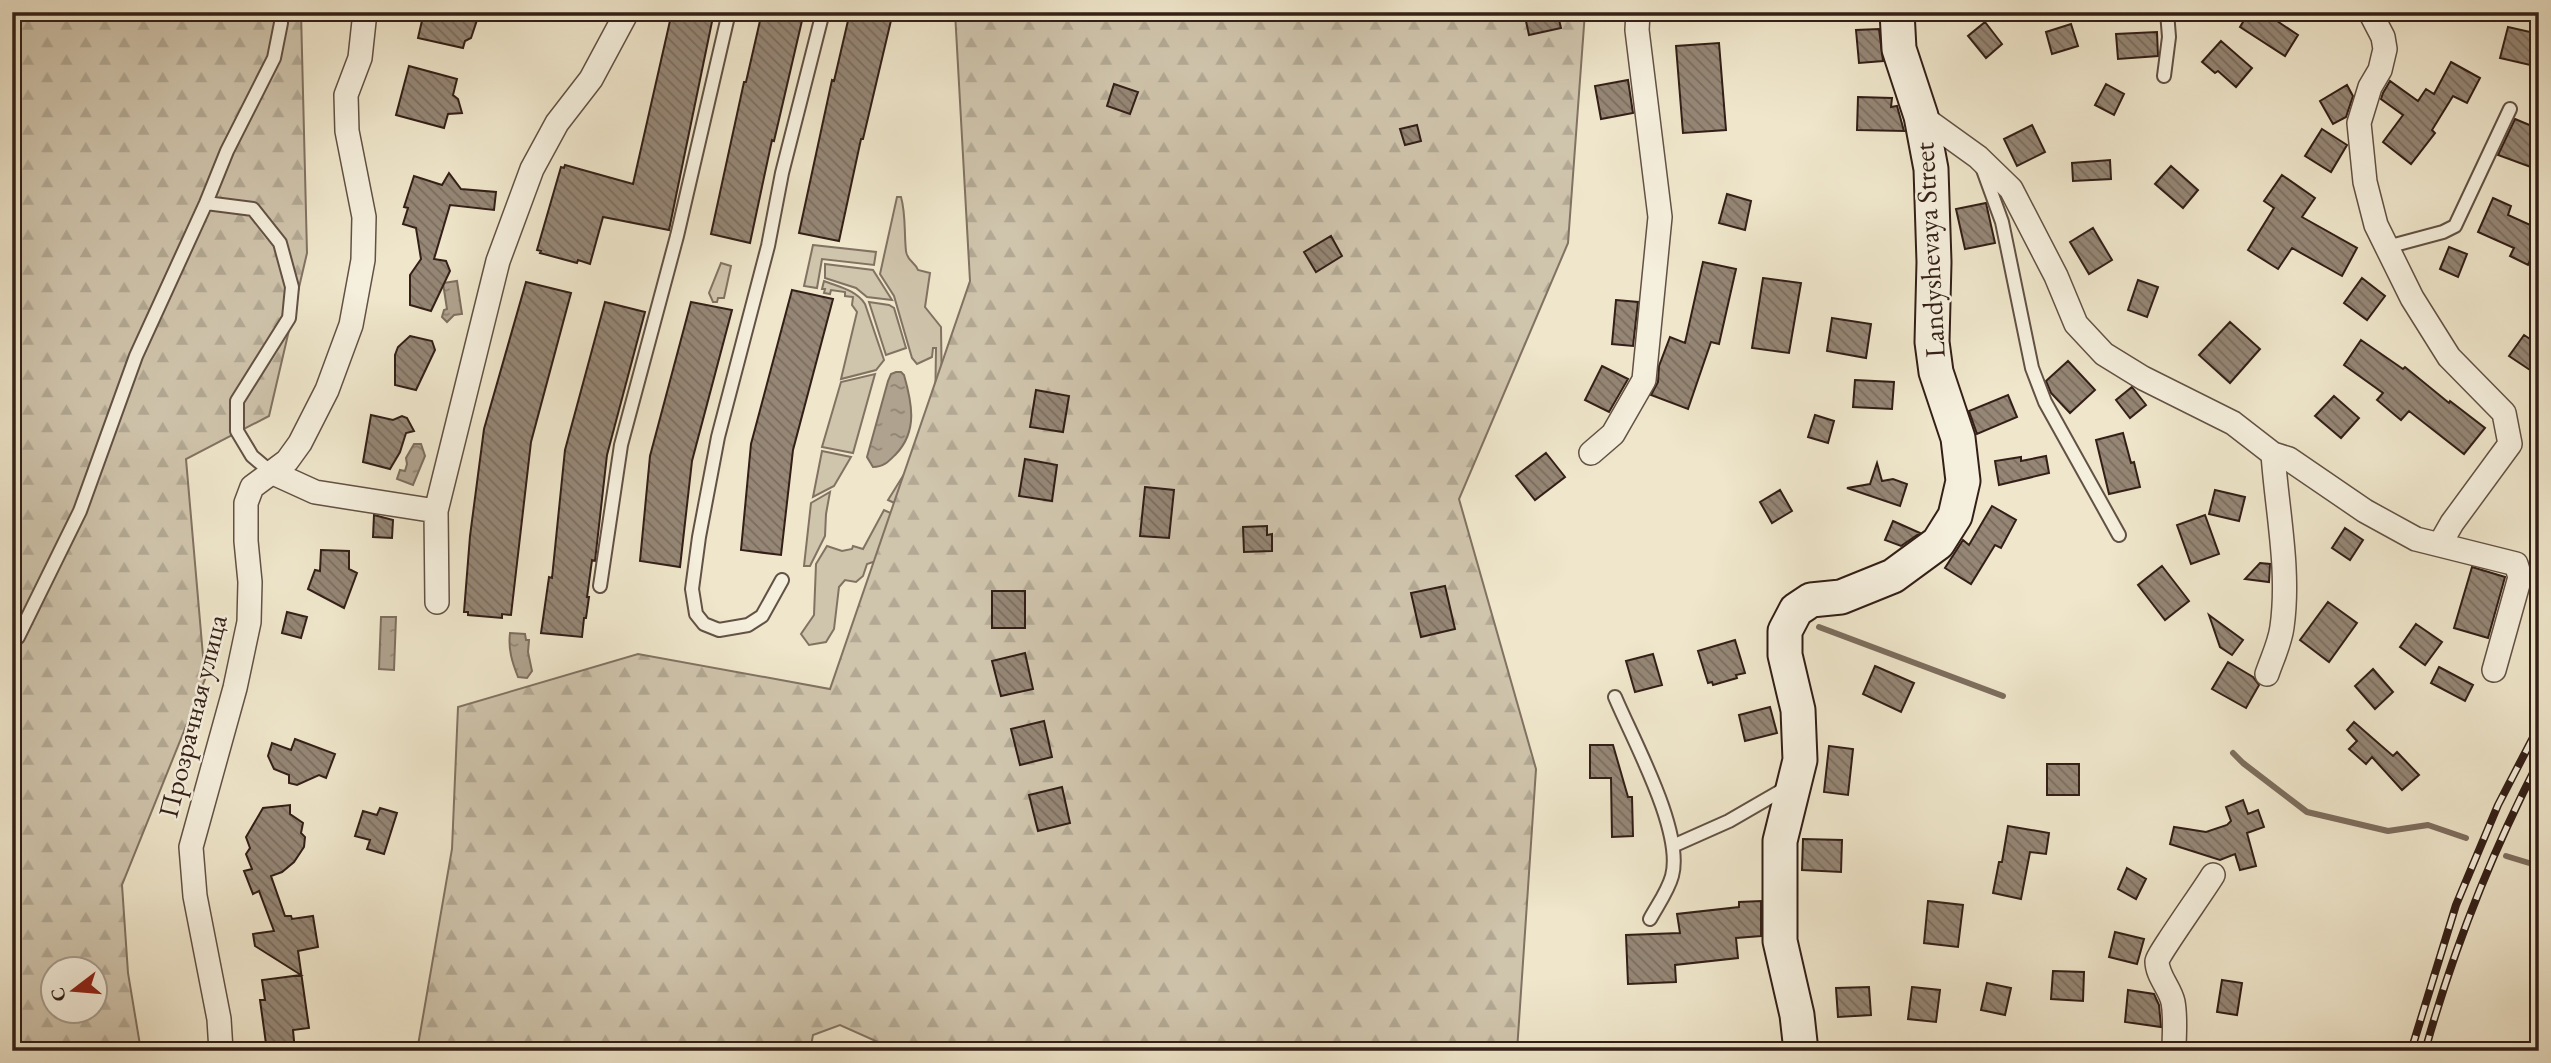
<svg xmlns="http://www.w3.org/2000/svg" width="2551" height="1063" viewBox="0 0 2551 1063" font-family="'EB Garamond',serif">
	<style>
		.green { fill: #cfc4ac; stroke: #817262; stroke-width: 2 }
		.forest { fill: url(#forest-firs); stroke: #817262; stroke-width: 2; fill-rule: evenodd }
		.water { fill: url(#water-ripples); stroke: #7d6e5e; stroke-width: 2 }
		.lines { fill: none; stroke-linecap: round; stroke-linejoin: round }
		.stream { stroke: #7d6e5e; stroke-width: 6 }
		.building { fill: url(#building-back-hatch); stroke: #331f17; stroke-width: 2 }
		.lane-casing { stroke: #625144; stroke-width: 16 }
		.street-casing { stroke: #625144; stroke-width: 26 }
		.secondary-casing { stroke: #331f17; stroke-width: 37 }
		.lane { stroke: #f5efdd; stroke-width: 12 }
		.street { stroke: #f5efdd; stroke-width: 23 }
		.secondary { stroke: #f5efdd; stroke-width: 33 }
		.rail-casing { stroke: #331f17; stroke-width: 8 }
		.rail { stroke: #f5efdd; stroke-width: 5; stroke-dasharray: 16; stroke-linecap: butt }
		.labels { text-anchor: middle; stroke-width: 5; stroke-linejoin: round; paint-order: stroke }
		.street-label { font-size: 28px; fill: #331f17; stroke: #f5efdd }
	</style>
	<defs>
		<pattern id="forest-firs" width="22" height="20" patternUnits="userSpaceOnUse" patternTransform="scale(1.75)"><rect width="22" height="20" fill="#cfc4ac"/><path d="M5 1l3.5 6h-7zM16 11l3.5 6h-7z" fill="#b2a893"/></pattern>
		<pattern id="water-ripples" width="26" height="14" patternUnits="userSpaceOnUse" patternTransform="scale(1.75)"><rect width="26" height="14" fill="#afa28e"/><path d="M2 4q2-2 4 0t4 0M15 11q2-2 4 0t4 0" fill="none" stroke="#8f8373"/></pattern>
		<pattern id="building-back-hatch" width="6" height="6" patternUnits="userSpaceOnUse" patternTransform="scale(1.75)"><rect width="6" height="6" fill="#958675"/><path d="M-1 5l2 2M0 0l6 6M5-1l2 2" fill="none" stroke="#7a6d5f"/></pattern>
	</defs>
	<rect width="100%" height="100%" fill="#efe6cb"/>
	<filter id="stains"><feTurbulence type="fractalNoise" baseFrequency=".00286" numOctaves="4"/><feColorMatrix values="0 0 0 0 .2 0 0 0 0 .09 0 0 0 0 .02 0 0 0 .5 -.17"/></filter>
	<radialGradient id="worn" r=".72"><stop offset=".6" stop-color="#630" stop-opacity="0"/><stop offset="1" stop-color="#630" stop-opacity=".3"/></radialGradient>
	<path class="green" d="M 897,197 L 901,197 C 906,214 904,233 906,251 C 907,261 915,262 918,270 L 930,273 L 925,307 L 941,327 L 942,396 L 948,407 L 952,429 L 946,449 L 931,463 L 907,520 L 891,549 L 879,560 L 867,564 L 863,576 L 856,582 L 845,580 L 839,587 L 834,629 L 826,642 L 809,645 L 801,634 L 814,615 L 816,564 L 827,546 L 842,551 L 852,549 L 853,546 L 863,549 L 884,510 L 897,516 L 901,506 L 888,500 L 926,439 L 935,415 L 936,348 L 933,348 L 932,357 L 917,364 L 912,358 L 894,296 L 880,274 Z
		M 813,245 L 876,252 L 874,265 L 822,259 L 817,288 L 804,286 Z
		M 721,263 L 731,266 L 724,298 L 718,298 L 717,302 L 713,302 L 709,293 Z
		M 825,264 L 873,270 L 892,300 L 867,297 L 856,288 L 825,278 Z
		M 824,281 C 839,287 856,290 865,304 L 884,360 L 876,370 L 841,379 L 857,312 L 852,305 L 853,297 L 845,296 L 845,292 L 831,290 L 830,294 L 824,293 L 825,289 L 822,289 Z
		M 869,302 L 889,305 L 894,308 L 906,348 L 886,355 Z
		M 875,374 L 853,453 L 822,447 L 841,382 Z
		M 822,451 L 851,457 L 834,486 L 813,497 Z
		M 830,492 L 826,514 L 825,536 L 810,566 L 804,566 L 811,503 Z"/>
	<path class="forest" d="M 12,12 L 301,12 L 307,253 L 269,416 L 186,459 L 205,679 L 122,885 L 128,973 L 141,1051 L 12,1051 ZM 52,968 L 94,968 L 94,1010 L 52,1010 Z
		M 955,12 L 1585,12 L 1568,243 L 1459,499 L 1536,769 L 1517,1051 L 898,1051 L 840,1025 L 813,1035 L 810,1051 L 417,1051 L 452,849 L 458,707 L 638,654 L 830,689 L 970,281 Z"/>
	<path class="water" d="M 457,281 L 462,314 L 454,315 L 447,322 L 442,317 L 444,310 L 447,309 L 443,283 Z
		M 896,372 L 901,372 L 904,375 C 912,403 918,431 896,454 C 889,461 884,467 873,467 L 867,457 L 888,381 L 891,374 Z
		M 414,444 L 421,444 L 425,456 L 413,485 L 397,479 L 400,470 L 405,471 L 407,464 L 406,458 Z
		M 381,617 L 396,617 L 394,670 L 379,669 Z
		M 510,633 L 525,634 L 526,640 L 529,640 L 528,652 L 532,671 L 527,678 L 518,677 C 512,662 508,649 510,633 Z"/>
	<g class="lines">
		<path class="stream" d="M 1819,627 L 2003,696
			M 2233,753 L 2243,763 L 2307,812 L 2388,831 L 2428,825 L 2466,838
			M 2506,856 L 2539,866"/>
	</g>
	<path class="building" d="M 424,12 L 477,20 L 471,38 L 465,41 L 463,48 L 418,38 Z
		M 672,12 L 714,12 L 669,230 L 603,217 L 590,264 L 578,260 L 577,263 L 540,253 L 541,251 L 537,250 L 561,167 L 564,168 L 565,165 L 633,184 Z
		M 762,12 L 804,12 L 774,141 L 772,140 L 750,243 L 711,234 L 744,82 L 746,82 Z
		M 850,12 L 893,12 L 863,139 L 861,139 L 839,241 L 799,233 L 832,80 L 834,81 Z
		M 1524,12 L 1557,12 L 1561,28 L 1529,35 Z
		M 2249,12 L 2278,12 L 2274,19 L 2298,35 L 2285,56 L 2240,27 Z
		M 1985,22 L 2002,44 L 1986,58 L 1968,36 Z
		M 2071,24 L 2078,46 L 2052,54 L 2046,32 Z
		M 2508,27 L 2539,34 L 2539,67 L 2500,58 Z
		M 1879,29 L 1883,61 L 1859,63 L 1856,30 Z
		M 2157,32 L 2158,56 L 2118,59 L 2116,34 Z
		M 2221,41 L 2252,68 L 2236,87 L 2218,71 L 2215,73 L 2202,62 Z
		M 1719,43 L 1726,130 L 1683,133 L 1676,46 Z
		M 2451,62 L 2480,78 L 2467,103 L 2453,96 L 2432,130 L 2435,133 L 2411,164 L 2383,142 L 2403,115 L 2381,99 L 2383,93 L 2390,81 L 2418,101 L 2426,89 L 2434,94 Z
		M 409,66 L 457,79 L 453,95 L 458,99 L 462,113 L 448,114 L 444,128 L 396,115 Z
		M 1628,80 L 1633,113 L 1601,119 L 1595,86 Z
		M 1114,84 L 1138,92 L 1130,114 L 1107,106 Z
		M 2106,84 L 2124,94 L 2114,115 L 2095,105 Z
		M 2347,85 L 2353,96 L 2346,117 L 2333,124 L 2320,101 Z
		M 1858,97 L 1892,98 L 1891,107 L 1897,106 L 1904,131 L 1857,130 Z
		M 2515,119 L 2539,129 L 2539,170 L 2498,155 Z
		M 1417,125 L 1421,141 L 1405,145 L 1400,129 Z
		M 2032,125 L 2045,152 L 2017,166 L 2004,139 Z
		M 2322,129 L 2347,145 L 2331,172 L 2305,156 Z
		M 2110,160 L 2111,179 L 2073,181 L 2072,163 Z
		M 2171,166 L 2198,190 L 2183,208 L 2155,184 Z
		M 449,173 L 461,189 L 496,192 L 494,210 L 450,205 L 434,259 L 446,261 L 450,271 L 431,311 L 410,305 L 410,275 L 421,259 L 416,228 L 403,224 L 408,208 L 404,207 L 414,176 L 442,185 Z
		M 2282,175 L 2315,198 L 2302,217 L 2357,248 L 2342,276 L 2292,248 L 2278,269 L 2248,250 L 2274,208 L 2264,201 Z
		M 1727,194 L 1751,201 L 1745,230 L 1719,223 Z
		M 2493,198 L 2511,206 L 2508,215 L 2539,229 L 2539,241 L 2528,265 L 2510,256 L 2514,248 L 2478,232 Z
		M 1986,203 L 1995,243 L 1965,249 L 1956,209 Z
		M 2093,228 L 2112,260 L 2089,274 L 2070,242 Z
		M 1331,236 L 1342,256 L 1316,272 L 1304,252 Z
		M 2449,247 L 2467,254 L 2458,277 L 2440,269 Z
		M 1703,262 L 1736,269 L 1719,344 L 1711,342 L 1688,409 L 1651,395 L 1658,382 L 1659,366 L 1670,337 L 1685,343 Z
		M 1763,278 L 1801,283 L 1789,353 L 1752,348 Z
		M 2362,278 L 2385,296 L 2367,320 L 2344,303 Z
		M 2138,280 L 2158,287 L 2147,317 L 2128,310 Z
		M 526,282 L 571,293 L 531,442 L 511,615 L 502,614 L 502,618 L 468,615 L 468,612 L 464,612 L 470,536 L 484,429 Z
		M 792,290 L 833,299 L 793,450 L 781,555 L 741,550 L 751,444 Z
		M 1616,300 L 1638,302 L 1633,346 L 1612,344 Z
		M 605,302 L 645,312 L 607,455 L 595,561 L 592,560 L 587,597 L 589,597 L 586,618 L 584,618 L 582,637 L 541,633 L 549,577 L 552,578 L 565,450 Z
		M 691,302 L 732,310 L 692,461 L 680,567 L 640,561 L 650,456 Z
		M 1832,318 L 1871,324 L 1866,358 L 1827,351 Z
		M 2230,322 L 2260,349 L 2230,383 L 2199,355 Z
		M 2524,335 L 2539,345 L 2539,376 L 2509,356 Z
		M 410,336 L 432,341 L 435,350 L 416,390 L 395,385 L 395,355 L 398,347 Z
		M 2361,340 L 2403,369 L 2405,367 L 2449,403 L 2450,401 L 2485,428 L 2464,454 L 2409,411 L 2401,420 L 2377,400 L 2383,393 L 2344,365 Z
		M 2068,361 L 2095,390 L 2070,413 L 2051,393 L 2046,381 Z
		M 1602,366 L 1628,379 L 1609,412 L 1585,400 Z
		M 1855,380 L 1894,382 L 1892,409 L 1853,407 Z
		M 2132,387 L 2146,405 L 2130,418 L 2116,400 Z
		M 1036,390 L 1069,396 L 1063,432 L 1030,427 Z
		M 2008,395 L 2017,417 L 1977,434 L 1969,411 Z
		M 2334,396 L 2359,418 L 2341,438 L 2315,416 Z
		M 371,415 L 393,420 L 402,416 L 407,418 L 414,431 L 406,433 L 400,452 L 390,469 L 363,462 Z
		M 1815,415 L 1834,421 L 1828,443 L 1808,437 Z
		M 2123,433 L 2131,463 L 2134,462 L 2140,487 L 2109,494 L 2096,440 Z
		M 1546,453 L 1565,477 L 1535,500 L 1516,476 Z
		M 2046,456 L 2049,473 L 1999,485 L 1995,461 L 2021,457 L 2021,461 Z
		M 1025,459 L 1057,465 L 1052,501 L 1019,496 Z
		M 1877,463 L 1882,481 L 1893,479 L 1907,484 L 1900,506 L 1847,488 L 1870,484 Z
		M 1145,487 L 1174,490 L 1169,538 L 1140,536 Z
		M 1780,490 L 1792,511 L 1772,523 L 1760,502 Z
		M 2215,490 L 2245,497 L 2239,521 L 2209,514 Z
		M 1992,506 L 2016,520 L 2001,548 L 1995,545 L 1971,584 L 1945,568 L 1963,540 L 1969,545 Z
		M 374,515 L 393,520 L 392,538 L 373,537 Z
		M 2205,515 L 2219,554 L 2191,564 L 2177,525 Z
		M 1893,521 L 1920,533 L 1901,546 L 1885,540 Z
		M 1267,526 L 1267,535 L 1272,534 L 1272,551 L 1244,552 L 1243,527 Z
		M 2345,528 L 2363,540 L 2350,560 L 2332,548 Z
		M 321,550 L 349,551 L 349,569 L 357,573 L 344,608 L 308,589 L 315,570 L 320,571 Z
		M 2260,563 L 2270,564 L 2269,582 L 2245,579 Z
		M 2162,566 L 2189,601 L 2165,620 L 2138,585 Z
		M 2472,567 L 2505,577 L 2488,638 L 2454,628 Z
		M 1445,586 L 1455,629 L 1421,637 L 1411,593 Z
		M 992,591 L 1025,591 L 1025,628 L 992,628 Z
		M 2328,602 L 2357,623 L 2329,662 L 2300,640 Z
		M 287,612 L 307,617 L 301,638 L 282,633 Z
		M 2209,615 L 2243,640 L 2232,655 L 2220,647 Z
		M 2416,624 L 2442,642 L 2425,665 L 2400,647 Z
		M 1735,640 L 1745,673 L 1736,675 L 1737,678 L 1713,685 L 1712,682 L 1708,683 L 1698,651 Z
		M 1025,653 L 1033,689 L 1001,696 L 992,661 Z
		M 1653,654 L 1662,685 L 1635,692 L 1626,661 Z
		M 2228,662 L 2253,677 L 2259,685 L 2246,708 L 2212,689 Z
		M 1875,666 L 1914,683 L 1901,712 L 1863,694 Z
		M 2439,667 L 2473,685 L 2465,701 L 2431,683 Z
		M 2373,669 L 2393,692 L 2375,709 L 2355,686 Z
		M 1770,707 L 1777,733 L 1745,741 L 1739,715 Z
		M 1044,721 L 1052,757 L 1020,765 L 1011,729 Z
		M 2354,722 L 2393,756 L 2397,752 L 2419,775 L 2402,790 L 2372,757 L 2366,764 L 2349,749 L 2357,741 L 2347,730 Z
		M 295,739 L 335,754 L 326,778 L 319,775 L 297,785 L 289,783 L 289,775 L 274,769 L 268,756 L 272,743 L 291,750 Z
		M 1590,745 L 1613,745 L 1628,797 L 1632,797 L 1633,836 L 1612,837 L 1611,778 L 1590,778 Z
		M 1829,746 L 1853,749 L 1848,795 L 1824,792 Z
		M 2047,764 L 2079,764 L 2079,795 L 2047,795 Z
		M 1062,787 L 1070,823 L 1038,831 L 1029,795 Z
		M 2243,800 L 2248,814 L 2258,810 L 2264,827 L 2247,833 L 2256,866 L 2240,870 L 2235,854 L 2220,860 L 2170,844 L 2174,827 L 2206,832 L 2227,825 L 2231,821 L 2226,807 Z
		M 290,805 L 290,814 L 303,823 L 301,833 L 305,837 L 304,847 L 294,862 L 282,872 L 271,876 L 285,916 L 291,916 L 292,919 L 313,916 L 318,947 L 298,951 L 309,1028 L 293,1030 L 295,1051 L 267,1051 L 260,1000 L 265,1000 L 262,980 L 301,975 L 255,946 L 253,934 L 274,931 L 259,891 L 253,894 L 244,871 L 252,869 L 246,854 L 250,848 L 246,837 L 263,808 Z
		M 380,808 L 397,813 L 384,854 L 367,849 L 370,840 L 355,836 L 363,811 L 377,815 Z
		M 2008,826 L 2049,833 L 2046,854 L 2030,852 L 2021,899 L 1993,893 L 1999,862 L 2002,862 Z
		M 1803,839 L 1842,840 L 1841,872 L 1802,870 Z
		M 2127,868 L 2146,879 L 2136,899 L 2118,889 Z
		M 1761,901 L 1761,936 L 1736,938 L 1738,958 L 1675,965 L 1676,982 L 1628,984 L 1626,935 L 1680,933 L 1677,914 L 1739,907 L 1739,902 Z
		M 1928,901 L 1963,905 L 1958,947 L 1924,943 Z
		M 2115,932 L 2144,939 L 2137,964 L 2109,957 Z
		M 2053,971 L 2084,972 L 2083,1001 L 2051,999 Z
		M 2222,980 L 2242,983 L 2237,1015 L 2217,1012 Z
		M 1987,983 L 2011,988 L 2005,1015 L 1981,1010 Z
		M 1869,987 L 1871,1015 L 1838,1017 L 1836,988 Z
		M 1912,987 L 1940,990 L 1936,1022 L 1908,1019 Z
		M 2128,990 L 2154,994 L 2159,1005 L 2161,1027 L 2125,1022 Z"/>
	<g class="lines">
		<g class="lane-casing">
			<path id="lane" d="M 2164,76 L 2169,37 L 2167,12
				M 1982,167 L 2002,222 L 2032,368 L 2045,402 L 2119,535
				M 206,203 L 253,209 L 280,243 L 292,287 L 289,318 L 237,401 L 237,431 L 252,456 L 271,472
				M 2387,247 L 2443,232 L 2455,226 L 2510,109
				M 782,580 L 762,616 L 748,625 L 719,630 L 704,624 L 696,614 L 692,589 L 699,537 L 718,437 L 768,246 L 782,173 L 823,12
				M 600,586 L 621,445 L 677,236 L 729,12
				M 12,642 L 18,637 L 80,511 L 136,356 L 206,203 L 227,151 L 274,58 L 281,23 L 280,12
				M 1615,697 C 1633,740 1684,832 1672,876 C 1668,891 1657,906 1650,919
				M 1675,845 L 1729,821 L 1786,788"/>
		</g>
		<g class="street-casing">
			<path id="street" d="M 2370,12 L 2383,37 L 2385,49 L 2380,70 L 2370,87 L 2359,123 L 2365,182 L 2376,225 L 2412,298 L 2449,357 L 2504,413 L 2510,444 L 2452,523 L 2440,544
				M 1921,116 L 1978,157 L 2011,189 L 2056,276 L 2076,324 L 2104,354 L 2143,378 L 2233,423 L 2273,454 L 2289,459 L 2365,511 L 2416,539 L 2516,564 L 2520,577 L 2494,670
				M 1591,453 L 1613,434 L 1644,380 L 1660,217 L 1637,30 L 1638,12
				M 271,472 L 315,492 L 436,511 L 437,602
				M 436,511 L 498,261 L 532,169 L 557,123 L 591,79 L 627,12
				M 2267,674 C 2272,659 2280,643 2282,627 C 2290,570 2277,511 2273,454
				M 221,1051 L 219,1019 L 195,896 L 191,847 L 235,688 L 249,622 L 250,582 L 246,541 L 246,503 L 252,487 L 287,461 L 300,443 L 327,390 L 351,325 L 363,260 L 364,217 L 347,131 L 346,95 L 360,58 L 365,12
				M 2174,1051 C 2174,1034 2176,1018 2173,1002 C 2170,988 2157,976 2157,961 C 2157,956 2206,887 2213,875"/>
		</g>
		<g class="secondary-casing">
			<path id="secondary" d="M 1801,1051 L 1797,1015 L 1780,941 L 1780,841 L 1800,760 L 1798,710 L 1785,655 L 1785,631 L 1796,610 L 1811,600 L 1841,597 L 1893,576 L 1938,543 L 1955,516 L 1963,481 L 1958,438 L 1936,372 L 1932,342 L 1934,262 L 1931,169 L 1921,116 L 1899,49 L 1897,12"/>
		</g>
		<use href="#lane" class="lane"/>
		<use href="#street" class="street"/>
		<use href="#secondary" class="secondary"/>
		<g class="rail-casing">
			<path id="rail" d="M 2411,1051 L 2456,905 L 2498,805 L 2539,726
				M 2425,1051 C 2453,950 2491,854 2539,761"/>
		</g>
		<use href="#rail" class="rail"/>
	</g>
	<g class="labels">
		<g class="street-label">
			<text transform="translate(1929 250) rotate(-93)" y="10">Landyshevaya Street</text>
			<text transform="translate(192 716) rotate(-76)" y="10">Прозрачная улица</text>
		</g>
	</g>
	<rect width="2551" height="1063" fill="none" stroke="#efe6cb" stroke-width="42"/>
	<rect x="14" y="14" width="2523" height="1035" fill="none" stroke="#331f17" stroke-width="3.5"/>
	<rect x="21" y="21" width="2509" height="1021" fill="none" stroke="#331f17" stroke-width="2"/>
	<g transform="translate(74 990) rotate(254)"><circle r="33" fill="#f5efdd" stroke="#a79c8e" stroke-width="2"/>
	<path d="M0-5L12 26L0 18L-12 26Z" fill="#8f2418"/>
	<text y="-10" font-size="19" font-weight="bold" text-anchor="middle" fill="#331f17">С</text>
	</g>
	<rect width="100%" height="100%" filter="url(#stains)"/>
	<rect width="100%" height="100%" fill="url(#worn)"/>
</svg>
